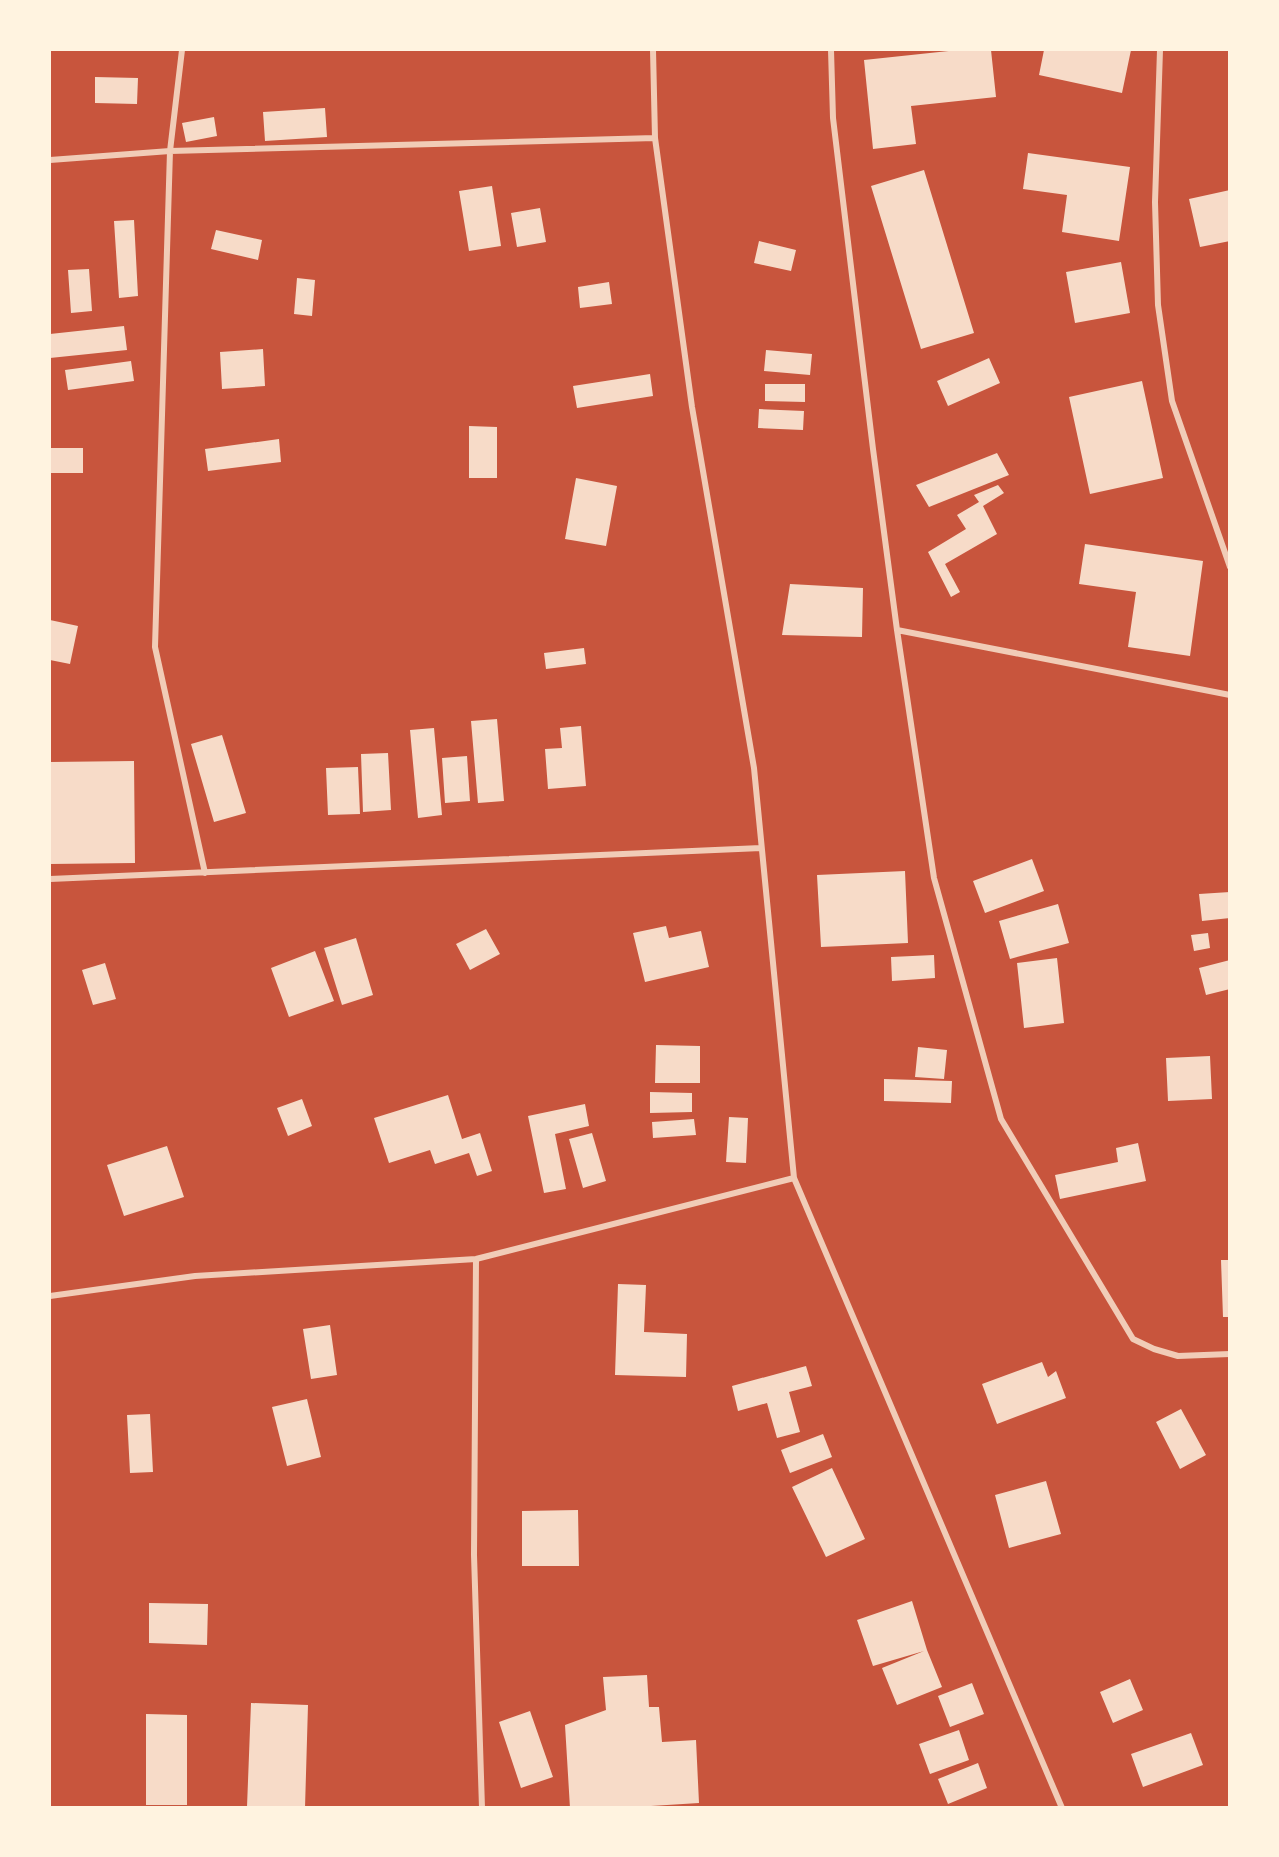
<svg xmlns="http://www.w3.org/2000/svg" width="1279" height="1857" viewBox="0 0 1279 1857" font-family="Signika,sans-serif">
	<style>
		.building { fill: #f7dbc8 }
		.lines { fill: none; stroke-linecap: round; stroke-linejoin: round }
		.minor { stroke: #f1ccb7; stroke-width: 6 }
	</style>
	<rect width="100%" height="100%" fill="#c8553d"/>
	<path class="building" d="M 958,50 L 991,50 L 996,97 L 911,106 L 916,144 L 873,149 L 864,60 Z
		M 1044,50 L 1131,50 L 1122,93 L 1039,75 Z
		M 95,77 L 138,78 L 137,104 L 95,103 Z
		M 325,108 L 327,137 L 265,141 L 263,112 Z
		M 214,117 L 217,136 L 186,142 L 182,123 Z
		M 1028,153 L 1130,167 L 1119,241 L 1062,232 L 1067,195 L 1023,189 Z
		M 924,170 L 974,333 L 921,349 L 871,186 Z
		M 492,186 L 501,246 L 469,251 L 459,191 Z
		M 1230,190 L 1230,241 L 1200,247 L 1189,199 Z
		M 540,208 L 546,242 L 517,247 L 511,213 Z
		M 134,220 L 138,296 L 119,298 L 114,221 Z
		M 216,230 L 262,240 L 258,260 L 211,249 Z
		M 759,241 L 796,250 L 791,271 L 754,263 Z
		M 1121,262 L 1130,313 L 1075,323 L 1066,272 Z
		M 89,269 L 92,311 L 71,313 L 68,270 Z
		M 297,278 L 315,280 L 312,316 L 294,314 Z
		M 609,282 L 612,304 L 580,308 L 578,287 Z
		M 124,326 L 127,350 L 50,358 L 50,334 Z
		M 263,349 L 265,386 L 222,389 L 220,352 Z
		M 766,350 L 812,354 L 810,375 L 764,371 Z
		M 989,358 L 1000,383 L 948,406 L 937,381 Z
		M 131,361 L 134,381 L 68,390 L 65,370 Z
		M 650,374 L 653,396 L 577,408 L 573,386 Z
		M 1142,381 L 1163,478 L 1090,494 L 1069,397 Z
		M 765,384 L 805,384 L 805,402 L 765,401 Z
		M 759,409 L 804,411 L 803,430 L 758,428 Z
		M 469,426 L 497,427 L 497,478 L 469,478 Z
		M 279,439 L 281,462 L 208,471 L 205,449 Z
		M 50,448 L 83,448 L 83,473 L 50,473 Z
		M 997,453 L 1009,475 L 929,507 L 916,485 Z
		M 576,478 L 617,486 L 606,546 L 565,539 Z
		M 998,485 L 1004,493 L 983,506 L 997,534 L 945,564 L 960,592 L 951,597 L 928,552 L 966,529 L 957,515 L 979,502 L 974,495 Z
		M 1085,544 L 1203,561 L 1190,656 L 1128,647 L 1136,592 L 1079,584 Z
		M 790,584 L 863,588 L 862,637 L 782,635 Z
		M 50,620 L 78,626 L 70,664 L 50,660 Z
		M 584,648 L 586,664 L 546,669 L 544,653 Z
		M 497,719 L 504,801 L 478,803 L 471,721 Z
		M 581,726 L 586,786 L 548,789 L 545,749 L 562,748 L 560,728 Z
		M 434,728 L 442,815 L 418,818 L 410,730 Z
		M 222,735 L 246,813 L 214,822 L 191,744 Z
		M 388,753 L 391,810 L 363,812 L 361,754 Z
		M 467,756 L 470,801 L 445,803 L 442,758 Z
		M 134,761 L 135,863 L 50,864 L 50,762 Z
		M 358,767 L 360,814 L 328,815 L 326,768 Z
		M 1032,859 L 1044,891 L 985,913 L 973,881 Z
		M 905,871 L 908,943 L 821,947 L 817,875 Z
		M 1230,892 L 1230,918 L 1202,921 L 1199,894 Z
		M 1058,904 L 1069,943 L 1010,959 L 999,921 Z
		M 666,926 L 669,938 L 701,931 L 709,967 L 645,982 L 633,933 Z
		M 486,929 L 500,954 L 470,970 L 456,944 Z
		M 1208,933 L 1210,948 L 1194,951 L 1191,935 Z
		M 356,938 L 373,995 L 342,1005 L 324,948 Z
		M 315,951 L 334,1001 L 289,1017 L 271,968 Z
		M 934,955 L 935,978 L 892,981 L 891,957 Z
		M 1057,958 L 1064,1023 L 1024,1028 L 1017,963 Z
		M 1230,960 L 1230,989 L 1206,995 L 1199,968 Z
		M 105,963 L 116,999 L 93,1005 L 82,970 Z
		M 656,1045 L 700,1046 L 700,1083 L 655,1083 Z
		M 918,1047 L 947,1050 L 944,1079 L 915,1077 Z
		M 1210,1056 L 1212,1099 L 1168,1101 L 1166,1058 Z
		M 884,1079 L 952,1081 L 951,1103 L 884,1101 Z
		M 650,1092 L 692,1093 L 692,1112 L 650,1113 Z
		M 448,1095 L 462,1139 L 480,1133 L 492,1171 L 477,1176 L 469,1153 L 435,1164 L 430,1150 L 389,1163 L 374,1118 Z
		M 302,1099 L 312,1126 L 288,1136 L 277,1108 Z
		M 585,1104 L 589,1126 L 555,1134 L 566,1189 L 544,1193 L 528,1116 Z
		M 729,1117 L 748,1118 L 746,1163 L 726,1162 Z
		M 694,1119 L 696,1135 L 653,1138 L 652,1122 Z
		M 592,1133 L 606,1181 L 583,1188 L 569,1139 Z
		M 1138,1143 L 1146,1181 L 1060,1199 L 1055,1175 L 1118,1162 L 1116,1148 Z
		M 167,1146 L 184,1197 L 124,1216 L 107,1165 Z
		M 1221,1260 L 1230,1260 L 1230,1317 L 1223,1317 Z
		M 618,1284 L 646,1285 L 644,1332 L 687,1334 L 686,1377 L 615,1375 Z
		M 330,1325 L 337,1375 L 311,1379 L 303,1329 Z
		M 1042,1362 L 1048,1377 L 1056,1371 L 1066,1398 L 997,1424 L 982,1384 Z
		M 806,1366 L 812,1386 L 789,1392 L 800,1432 L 777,1438 L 767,1403 L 738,1411 L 732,1386 Z
		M 307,1399 L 321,1457 L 287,1466 L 272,1407 Z
		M 1181,1409 L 1206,1455 L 1180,1469 L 1156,1422 Z
		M 150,1414 L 153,1472 L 130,1473 L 127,1415 Z
		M 823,1434 L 832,1457 L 790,1473 L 781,1450 Z
		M 832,1468 L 865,1539 L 826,1557 L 792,1487 Z
		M 1046,1481 L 1061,1534 L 1009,1548 L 995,1495 Z
		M 578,1510 L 579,1566 L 522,1566 L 522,1511 Z
		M 912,1601 L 927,1650 L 942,1687 L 897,1705 L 882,1668 L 924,1651 L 873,1666 L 857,1620 Z
		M 149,1603 L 208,1604 L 207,1645 L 149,1643 Z
		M 647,1675 L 649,1707 L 659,1707 L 662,1742 L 696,1740 L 699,1803 L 619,1808 L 570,1808 L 565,1725 L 606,1710 L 603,1677 Z
		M 1130,1679 L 1143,1710 L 1113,1723 L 1100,1692 Z
		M 972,1683 L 984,1714 L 950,1727 L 938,1696 Z
		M 251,1703 L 308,1705 L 305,1808 L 247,1807 Z
		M 530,1711 L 553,1777 L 521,1788 L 499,1722 Z
		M 146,1714 L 187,1715 L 187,1805 L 146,1805 Z
		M 959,1730 L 969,1760 L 930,1774 L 919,1744 Z
		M 1191,1733 L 1203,1765 L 1143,1787 L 1131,1754 Z
		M 978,1763 L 987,1788 L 948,1804 L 938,1779 Z"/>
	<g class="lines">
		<path class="minor" d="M 182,50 L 170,151 L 155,647 L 205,873
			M 653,50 L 655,138 L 692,407 L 754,768 L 794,1178 L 1062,1808
			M 831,50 L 833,118 L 873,449 L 897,630 L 934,878 L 1001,1119 L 1133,1339 L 1154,1349 L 1178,1356 L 1230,1354
			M 1160,50 L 1155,202 L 1158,305 L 1172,401 L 1230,567
			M 50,160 L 170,151 L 655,138
			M 897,630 L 1230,695
			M 50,879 L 761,848
			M 476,1259 L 474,1555 L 482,1808
			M 50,1296 L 195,1276 L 476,1259 L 794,1178"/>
	</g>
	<rect width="1279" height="1857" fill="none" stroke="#fff3e0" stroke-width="102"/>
</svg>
